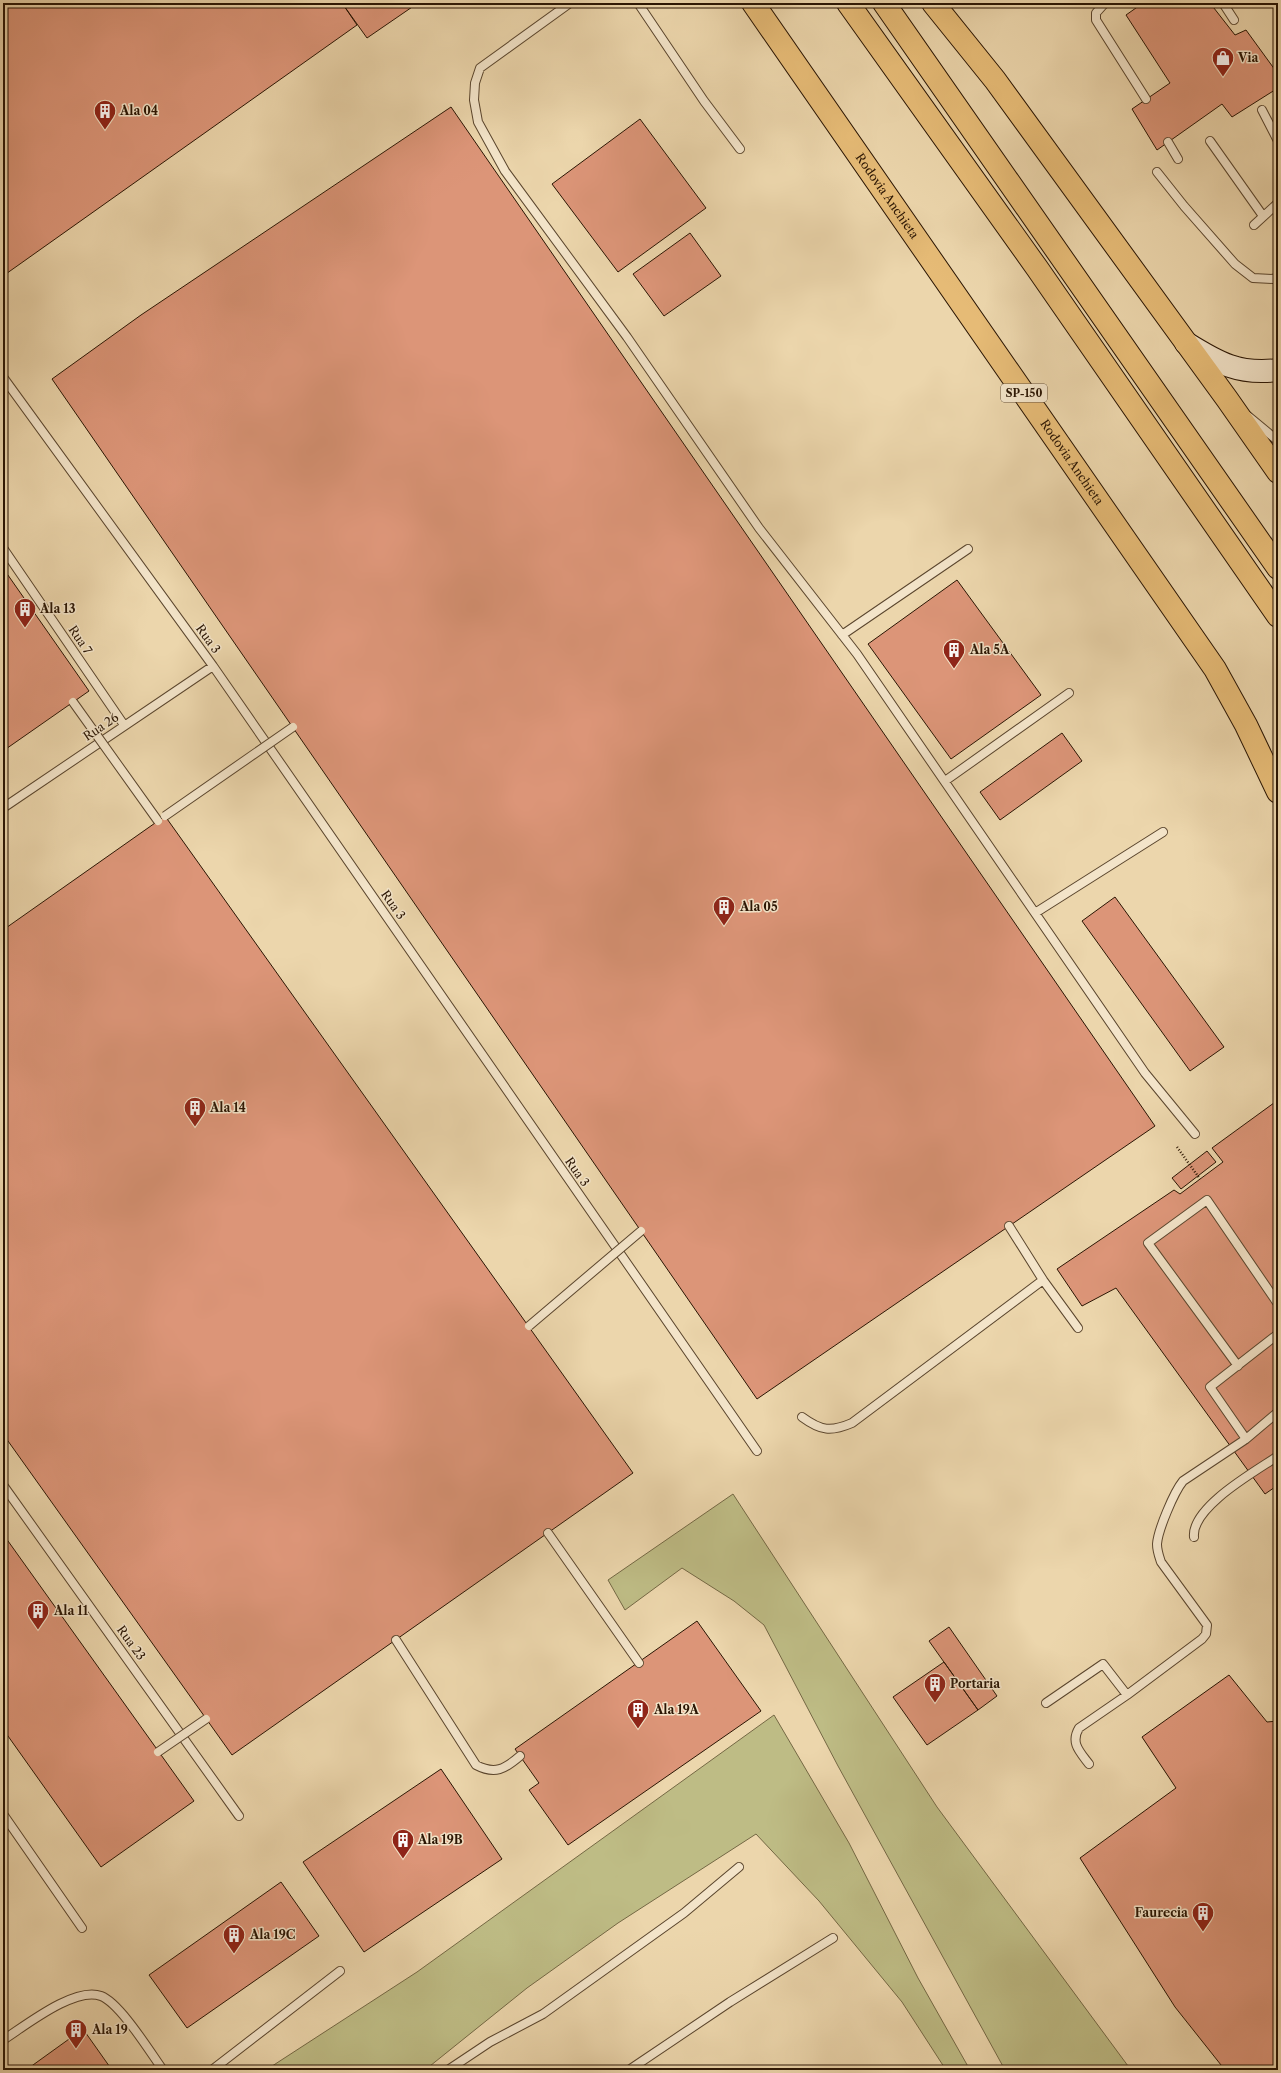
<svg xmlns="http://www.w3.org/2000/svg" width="1281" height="2073" viewBox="0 0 1281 2073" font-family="'Libre Caslon Text',serif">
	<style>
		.green { fill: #bebc85; stroke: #746844 }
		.building { fill: #dc9578; stroke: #2a1503 }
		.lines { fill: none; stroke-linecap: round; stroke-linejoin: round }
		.service-casing { stroke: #5a452d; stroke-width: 10 }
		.secondary-casing { stroke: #2a1503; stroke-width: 24 }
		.motorway-casing { stroke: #2a1503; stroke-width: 24 }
		.path { stroke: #2a1503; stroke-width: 2.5; stroke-dasharray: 1 2; stroke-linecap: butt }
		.service { stroke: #f3e4c9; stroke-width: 8 }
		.secondary { stroke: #f3e4c9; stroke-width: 22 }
		.motorway { stroke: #e6bb76; stroke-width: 22 }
		.service-bridge-casing { stroke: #5a452d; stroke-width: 10; stroke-linecap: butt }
		.service-bridge { stroke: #f3e4c9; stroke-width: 8 }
		.labels { text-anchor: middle; stroke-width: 3; stroke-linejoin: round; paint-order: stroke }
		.shield { fill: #f3e4c9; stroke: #66533e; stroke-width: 1 }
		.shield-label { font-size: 11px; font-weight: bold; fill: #2a1503 }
		.poi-label { font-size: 12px; font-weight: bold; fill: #2a1503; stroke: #f3e4c9; text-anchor: start }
		.street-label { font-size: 12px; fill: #2a1503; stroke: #f3e4c9 }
	</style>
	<rect width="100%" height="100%" fill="#ecd6ac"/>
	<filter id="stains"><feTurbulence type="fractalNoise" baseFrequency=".005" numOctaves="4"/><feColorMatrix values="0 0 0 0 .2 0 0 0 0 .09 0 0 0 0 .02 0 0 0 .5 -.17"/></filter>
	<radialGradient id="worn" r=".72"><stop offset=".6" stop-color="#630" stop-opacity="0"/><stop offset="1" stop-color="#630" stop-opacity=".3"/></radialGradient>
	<path class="green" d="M 733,1494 L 937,1807 L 1131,2070 L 1005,2070 L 838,1766 L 764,1625 L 734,1601 L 682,1568 L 625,1610 L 608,1580 Z
		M 774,1715 L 849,1843 L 918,1978 L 970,2070 L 946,2070 L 902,2002 L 819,1901 L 756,1834 L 618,1923 L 527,1988 L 425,2070 L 266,2070 L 417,1972 Z"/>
	<path class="building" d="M 3,3 L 342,3 L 357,25 L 3,276 Z
		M 342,3 L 418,3 L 367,38 Z
		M 1143,3 L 1210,3 L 1235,35 L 1246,30 L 1278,74 L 1278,88 L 1232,117 L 1222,104 L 1157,150 L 1132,109 L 1170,83 L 1126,15 Z
		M 451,107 L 1155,1126 L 757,1399 L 52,379 L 141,315 Z
		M 640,119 L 706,208 L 618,272 L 552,184 Z
		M 690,233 L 721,276 L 664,316 L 633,274 Z
		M 3,568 L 89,691 L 3,751 Z
		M 957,580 L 1041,695 L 951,759 L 868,644 Z
		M 1062,733 L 1082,761 L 1000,820 L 980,792 Z
		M 165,816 L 633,1473 L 232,1755 L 3,1434 L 3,930 Z
		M 1115,897 L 1224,1047 L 1190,1071 L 1082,921 Z
		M 1278,1100 L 1278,1485 L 1265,1494 L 1116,1288 L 1082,1306 L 1057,1269 L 1174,1190 L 1180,1194 L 1223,1162 L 1212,1148 Z
		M 1207,1151 L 1216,1162 L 1181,1189 L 1172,1178 Z
		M 3,1534 L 194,1801 L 101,1867 L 3,1729 Z
		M 697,1621 L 761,1711 L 568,1845 L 529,1790 L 539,1783 L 515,1749 Z
		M 949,1627 L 997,1696 L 978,1710 L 929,1641 Z
		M 944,1662 L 978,1710 L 927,1745 L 893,1697 Z
		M 1229,1675 L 1267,1722 L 1278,1721 L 1278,2070 L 1225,2070 L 1175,2007 L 1080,1858 L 1176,1788 L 1142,1737 Z
		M 441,1769 L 502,1859 L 364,1952 L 303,1862 Z
		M 281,1882 L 319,1936 L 187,2028 L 149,1975 Z
		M 83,2029 L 112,2070 L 26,2070 Z"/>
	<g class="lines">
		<g class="service-casing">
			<path id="service" d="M 570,3 L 480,68 L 475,83 L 474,100 L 478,122 L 505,171 L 627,337 L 759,528 L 857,654 L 1145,1073 L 1195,1134
				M 638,3 L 704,101 L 740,149
				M 1105,3 L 1096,13 L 1096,20 L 1146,99
				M 1223,3 L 1234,20
				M 1262,110 L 1278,141
				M 1210,141 L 1263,216
				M 1168,142 L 1178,159
				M 1157,172 L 1184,206 L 1235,264 L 1253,278 L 1273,279 L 1278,277
				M 1254,225 L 1278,203
				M 3,377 L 213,666 L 757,1451
				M 1248,416 L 1278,441
				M 3,548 L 124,725
				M 842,635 L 968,549
				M 945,781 L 1069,693
				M 3,808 L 213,666
				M 1035,913 L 1163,832
				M 1043,1280 L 1078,1328
				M 1238,1366 L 1148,1243 L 1207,1200 L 1278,1304
				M 802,1417 C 821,1431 831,1432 852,1423 L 1043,1280 L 1009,1226
				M 1246,1439 L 1278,1412
				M 3,1485 L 239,1816
				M 548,1533 L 639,1663
				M 1194,1537 C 1191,1507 1256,1471 1278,1456
				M 396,1640 L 476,1765 C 495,1775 505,1769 520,1756
				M 1046,1703 L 1103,1664 L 1127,1695 L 1202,1639 L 1206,1634 L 1207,1625 L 1161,1562 C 1159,1556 1157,1551 1157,1544 C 1158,1530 1174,1492 1183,1481 L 1246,1439 L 1210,1387 L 1278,1334
				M 1089,1764 C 1080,1752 1070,1743 1079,1728 L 1127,1695
				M 3,1814 L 82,1928
				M 3,2040 C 25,2026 75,1986 101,1996 C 120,2003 150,2052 163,2070
				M 212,2070 L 340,1971
				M 448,2070 L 490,2042 L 543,2014 L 684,1913 L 739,1867
				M 629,2070 L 730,2002 L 833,1938"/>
		</g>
		<g class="secondary-casing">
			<path id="secondary" d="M 1186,343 C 1218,363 1239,375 1278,370"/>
		</g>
		<g class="motorway-casing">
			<g id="motorway">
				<path id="s1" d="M 753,3 L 1215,669 L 1246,725 L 1278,792"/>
				<path d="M 848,3 L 1037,268 L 1278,616"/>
				<path d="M 884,3 L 1278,568"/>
				<path d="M 933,3 L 995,80 L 1227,399 L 1278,472"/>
			</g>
		</g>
		<path class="path" d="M 1177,1147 L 1200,1179"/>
		<use href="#service" class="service"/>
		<use href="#secondary" class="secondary"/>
		<use href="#motorway" class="motorway"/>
		<g class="service-bridge-casing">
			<path id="service-bridge" d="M 73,702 L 158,821
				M 165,816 L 293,727
				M 529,1326 L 641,1231
				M 158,1752 L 206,1719"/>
		</g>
		<use href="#service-bridge" class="service-bridge"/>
	</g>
	<defs>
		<g id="shop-pin" transform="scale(1.15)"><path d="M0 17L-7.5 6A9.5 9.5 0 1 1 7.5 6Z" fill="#8f2418" stroke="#f3e4c9"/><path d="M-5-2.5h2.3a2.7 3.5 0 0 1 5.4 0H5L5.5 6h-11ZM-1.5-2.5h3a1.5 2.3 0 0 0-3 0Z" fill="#fff"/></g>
		<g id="building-pin" transform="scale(1.15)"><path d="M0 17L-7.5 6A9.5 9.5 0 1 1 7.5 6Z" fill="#8f2418" stroke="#f3e4c9"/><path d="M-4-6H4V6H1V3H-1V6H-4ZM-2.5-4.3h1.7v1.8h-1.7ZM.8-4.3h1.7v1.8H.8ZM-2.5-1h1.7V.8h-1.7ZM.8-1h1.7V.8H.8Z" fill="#fff"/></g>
	</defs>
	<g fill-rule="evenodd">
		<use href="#shop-pin" x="1223" y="58"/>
		<use href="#building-pin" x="105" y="111"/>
		<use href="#building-pin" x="25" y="609"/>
		<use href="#building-pin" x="954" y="650"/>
		<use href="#building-pin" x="724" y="907"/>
		<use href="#building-pin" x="195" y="1108"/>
		<use href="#building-pin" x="38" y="1611"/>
		<use href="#building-pin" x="935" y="1684"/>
		<use href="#building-pin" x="638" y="1710"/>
		<use href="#building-pin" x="403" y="1840"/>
		<use href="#building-pin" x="1203" y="1913"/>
		<use href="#building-pin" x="234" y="1935"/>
		<use href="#building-pin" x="76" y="2030"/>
	</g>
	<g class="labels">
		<rect class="shield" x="1001" y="384" width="46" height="18" rx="3"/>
		<g class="shield-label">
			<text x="1024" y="397">SP-150</text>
		</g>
		<g class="poi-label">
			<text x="1238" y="62">Via</text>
			<text x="120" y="115">Ala 04</text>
			<text x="40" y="613">Ala 13</text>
			<text x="970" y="654">Ala 5A</text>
			<text x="740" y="911">Ala 05</text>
			<text x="210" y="1112">Ala 14</text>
			<text x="54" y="1615">Ala 11</text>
			<text x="950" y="1688">Portaria</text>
			<text x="654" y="1714">Ala 19A</text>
			<text x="418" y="1844">Ala 19B</text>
			<text x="1188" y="1917" text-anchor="end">Faurecia</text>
			<text x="250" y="1939">Ala 19C</text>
			<text x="92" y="2034">Ala 19</text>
		</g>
		<g class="street-label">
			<text dy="4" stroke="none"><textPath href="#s1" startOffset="235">Rodovia Anchieta</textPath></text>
			<text dy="4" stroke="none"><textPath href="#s1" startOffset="559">Rodovia Anchieta</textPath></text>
			<text transform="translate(208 639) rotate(54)" y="4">Rua 3</text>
			<text transform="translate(80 640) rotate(56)" y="4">Rua 7</text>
			<text transform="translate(101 727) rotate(-34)" y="4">Rua 26</text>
			<text transform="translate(393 905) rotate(55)" y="4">Rua 3</text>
			<text transform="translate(577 1172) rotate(55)" y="4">Rua 3</text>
			<text transform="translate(131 1643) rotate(54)" y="4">Rua 23</text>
		</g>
	</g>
	<rect width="1281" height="2073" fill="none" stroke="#ecd6ac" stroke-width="16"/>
	<rect x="4" y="4" width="1273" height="2065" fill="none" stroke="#2a1503" stroke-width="2"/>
	<rect x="8" y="8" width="1265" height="2057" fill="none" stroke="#2a1503"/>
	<rect width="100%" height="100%" filter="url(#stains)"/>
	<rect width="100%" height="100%" fill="url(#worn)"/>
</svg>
